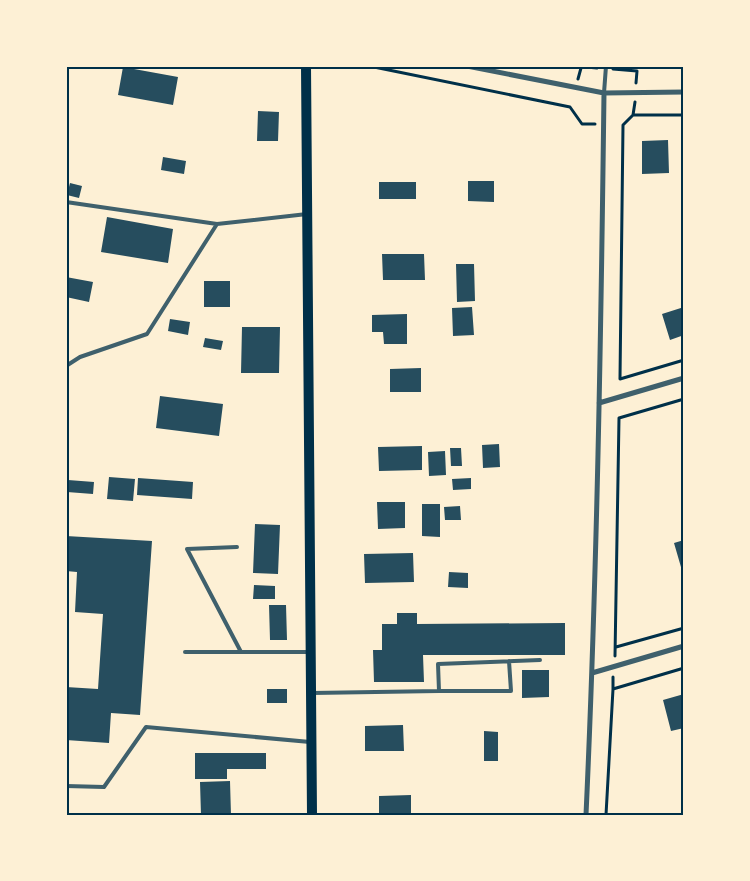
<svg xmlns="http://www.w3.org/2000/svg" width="750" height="881" viewBox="0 0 750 881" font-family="'PT Sans Narrow',sans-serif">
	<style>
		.building { fill: #264d5e }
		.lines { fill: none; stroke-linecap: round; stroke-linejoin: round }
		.path { stroke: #003049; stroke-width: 3 }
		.service { stroke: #3f606c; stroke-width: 4 }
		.minor { stroke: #3f606c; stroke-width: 5 }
		.secondary { stroke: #003049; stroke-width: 10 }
		.neatline { fill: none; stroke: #003049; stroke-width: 2 }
	</style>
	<rect width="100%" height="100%" fill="#fdf0d5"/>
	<path class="building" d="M 123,67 L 178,77 L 173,105 L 118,95 Z
		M 258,111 L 279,112 L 278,141 L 257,141 Z
		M 668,140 L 669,173 L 642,174 L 642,141 Z
		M 163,157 L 186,161 L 184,174 L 161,170 Z
		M 468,181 L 494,181 L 494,202 L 468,201 Z
		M 379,182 L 416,182 L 416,199 L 379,199 Z
		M 70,183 L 82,186 L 79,198 L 67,195 Z
		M 107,217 L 173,229 L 168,263 L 101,252 Z
		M 382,254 L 424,254 L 425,280 L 383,280 Z
		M 456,264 L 474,264 L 475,301 L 457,302 Z
		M 66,277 L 93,282 L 89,302 L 66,297 Z
		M 204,281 L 230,281 L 230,307 L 204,307 Z
		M 472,307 L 474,335 L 453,336 L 452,308 Z
		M 684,307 L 684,335 L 670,340 L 662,314 Z
		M 407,314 L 407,344 L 384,344 L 383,332 L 372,332 L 372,315 Z
		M 170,319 L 190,322 L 188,335 L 168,331 Z
		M 242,327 L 280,327 L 279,373 L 241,373 Z
		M 205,338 L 223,341 L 221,350 L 203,347 Z
		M 421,368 L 421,392 L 390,392 L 390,369 Z
		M 160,396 L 223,404 L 219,436 L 156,428 Z
		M 499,444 L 500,467 L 483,468 L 482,445 Z
		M 422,446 L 422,470 L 379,471 L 378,447 Z
		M 450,448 L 461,448 L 462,466 L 451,466 Z
		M 445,451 L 446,475 L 429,476 L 428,452 Z
		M 109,477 L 135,479 L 133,501 L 107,499 Z
		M 138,478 L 193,482 L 192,499 L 137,495 Z
		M 471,478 L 471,489 L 453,490 L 452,479 Z
		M 68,480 L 94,482 L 93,494 L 67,492 Z
		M 377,502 L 405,502 L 405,528 L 378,529 Z
		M 422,504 L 440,504 L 440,537 L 422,536 Z
		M 460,506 L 461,520 L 445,520 L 444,507 Z
		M 255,524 L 280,525 L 278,574 L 253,573 Z
		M 66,536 L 152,541 L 140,715 L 111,713 L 109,743 L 66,740 L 66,687 L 98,689 L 103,614 L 75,612 L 77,572 L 66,571 Z
		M 684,540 L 684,574 L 683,574 L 674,543 Z
		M 413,553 L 414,582 L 365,583 L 364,554 Z
		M 449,572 L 468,573 L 468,588 L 448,587 Z
		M 254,585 L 275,586 L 275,599 L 253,599 Z
		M 269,605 L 286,605 L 287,640 L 270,640 Z
		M 397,613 L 417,613 L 417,624 L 565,623 L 565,655 L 423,655 L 424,682 L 374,682 L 373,650 L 382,650 L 382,624 L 397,624 Z
		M 522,670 L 549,670 L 549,697 L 522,698 Z
		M 267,689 L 287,689 L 287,703 L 267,703 Z
		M 684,694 L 684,728 L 671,731 L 663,700 Z
		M 403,725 L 404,751 L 365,751 L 365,726 Z
		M 484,731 L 498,732 L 498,761 L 484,761 Z
		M 195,753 L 266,753 L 266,769 L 227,769 L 227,779 L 195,779 Z
		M 230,781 L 231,815 L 201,815 L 200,782 Z
		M 411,795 L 411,815 L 379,815 L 379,796 Z"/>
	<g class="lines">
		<path class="path" d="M 369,66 L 570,107 L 582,124 L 595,124
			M 575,66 L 597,68
			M 613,69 L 637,71 L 636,83
			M 578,79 L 581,68
			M 633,115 L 635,102
			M 684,115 L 633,115 L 623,125 L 620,379 L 684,360
			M 616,647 L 684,628
			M 615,656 L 619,418 L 684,399
			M 613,689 L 613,677
			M 606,815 L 613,689 L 684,668"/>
		<path class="service" d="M 604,93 L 606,66
			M 66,202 L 217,224
			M 66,366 L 80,357 L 147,334 L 217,224 L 307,214
			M 237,547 L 187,549 L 241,652
			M 185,652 L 309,652
			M 439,691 L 511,691 L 509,661
			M 312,693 L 439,691 L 438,664 L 540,660
			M 66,786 L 104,787 L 146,727 L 310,742"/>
		<path class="minor" d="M 467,66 L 604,93 L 684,92
			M 599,403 L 684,378
			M 592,673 L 684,646
			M 586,815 C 597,574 601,334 604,93"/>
		<path class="secondary" d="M 306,66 L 312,815"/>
	</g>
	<rect width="750" height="881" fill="none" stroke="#fdf0d5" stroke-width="135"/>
	<rect x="68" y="68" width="614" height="746" class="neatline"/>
</svg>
